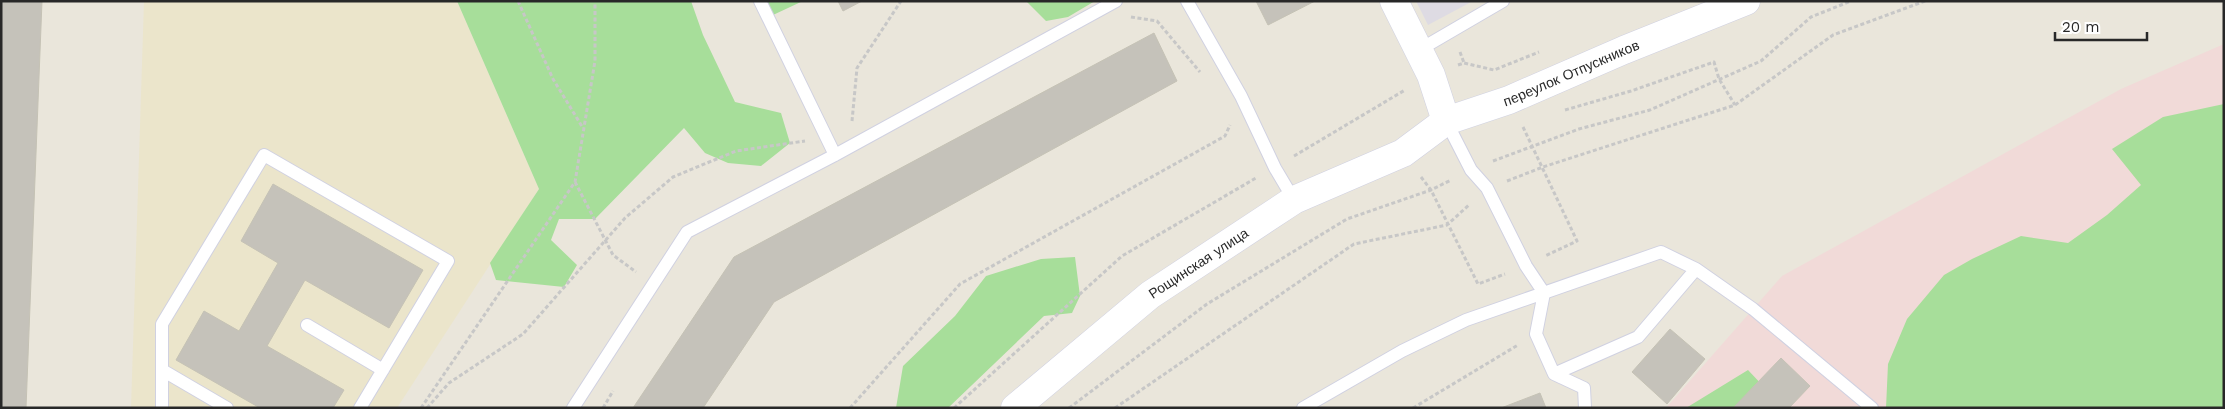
<svg xmlns="http://www.w3.org/2000/svg" width="2225" height="409" viewBox="0 0 2225 409" font-family="'Work Sans',sans-serif">
	<style>
		.industrial { fill: #dedbe3 }
		.education { fill: #ebe5cb }
		.medical { fill: #f1dad8 }
		.green { fill: #a7de9a }
		.building { fill: #c5c2ba; stroke: #c5c2b5 }
		.lines { fill: none; stroke-linecap: round; stroke-linejoin: round }
		.lane-casing { stroke: #d0d1e1; stroke-width: 14 }
		.secondary-casing { stroke: #d0d1e1; stroke-width: 29 }
		.path { stroke: #c7c7c7; stroke-width: 3; stroke-dasharray: 4 2.5; stroke-linecap: butt }
		.lane { stroke: #fff; stroke-width: 12 }
		.secondary { stroke: #fff; stroke-width: 28 }
		.labels { text-anchor: middle; stroke-width: 4; stroke-linejoin: round; paint-order: stroke }
		.street-label { font-size: 14px; fill: #282828; stroke: #fff }
	</style>
	<rect width="100%" height="100%" fill="#eae6db"/>
	<path class="industrial" d="M 1416,1 L 1473,1 L 1428,25 Z"/>
	<path class="education" d="M 144,1 L 457,1 L 539,189 L 397,408 L 131,408 Z"/>
	<path class="medical" d="M 2224,44 L 2224,408 L 1666,408 L 1782,276 L 2121,89 Z"/>
	<path class="green" d="M 457,1 L 691,1 L 703,35 L 735,102 L 781,113 L 790,143 L 761,166 L 728,163 L 705,153 L 684,128 L 595,219 L 559,219 L 551,240 L 577,265 L 564,287 L 496,280 L 490,263 L 539,189 Z
		M 766,1 L 803,1 L 773,15 Z
		M 1026,1 L 1095,1 L 1068,17 L 1046,21 Z
		M 2224,104 L 2224,408 L 1886,408 L 1888,364 L 1907,319 L 1944,275 L 1972,259 L 2021,236 L 2068,243 L 2107,215 L 2141,185 L 2112,149 L 2163,117 Z
		M 1075,257 L 1080,296 L 1072,313 L 1044,316 L 948,408 L 896,408 L 903,366 L 955,316 L 986,276 L 1041,259 Z
		M 1748,370 L 1765,388 L 1753,408 L 1686,408 Z"/>
	<path class="building" d="M 1,1 L 42,1 L 26,408 L 1,408 Z
		M 838,1 L 862,1 L 843,11 Z
		M 1256,1 L 1315,1 L 1268,25 Z
		M 1154,33 L 1177,81 L 774,302 L 703,408 L 633,408 L 734,257 Z
		M 273,184 L 423,270 L 389,328 L 305,280 L 267,346 L 344,390 L 333,408 L 260,408 L 176,360 L 204,311 L 239,331 L 278,263 L 241,241 Z
		M 1670,329 L 1705,359 L 1667,404 L 1632,372 Z
		M 1781,358 L 1810,386 L 1789,408 L 1733,408 Z
		M 1540,393 L 1546,408 L 1501,408 Z"/>
	<g class="lines">
		<g class="lane-casing">
			<path id="lane" d="M 760,1 L 835,155
				M 1187,1 L 1241,96 L 1275,168 L 1294,200
				M 1419,50 L 1503,1
				M 1446,121 L 1471,170 L 1487,188 L 1526,266 L 1544,293 L 1536,334 L 1554,374 L 1584,388 L 1585,408
				M 307,325 L 383,370
				M 162,370 L 227,408
				M 1554,374 L 1638,337 L 1696,269 L 1753,309 L 1872,408
				M 162,408 L 162,324 L 264,155 L 448,261 L 360,408
				M 573,408 L 687,232 L 835,155 L 1116,1
				M 1303,408 L 1402,351 L 1466,320 L 1661,252 L 1696,269"/>
		</g>
		<g class="secondary-casing">
			<g id="secondary">
				<path d="M 1394,1 L 1431,75 L 1446,121"/>
				<path id="s1" d="M 1015,408 L 1150,295 L 1294,200 L 1403,153 L 1446,121 L 1509,100 L 1624,50 L 1746,1"/>
			</g>
		</g>
		<path class="path" d="M 518,1 L 553,79 L 583,128
			M 1131,17 L 1157,21 L 1200,72
			M 1460,52 L 1464,63
			M 1458,65 L 1464,63 L 1494,70 L 1539,52
			M 1565,110 L 1631,91 L 1714,62 L 1719,79 L 1735,105
			M 852,121 L 857,68 L 901,1
			M 1523,127 L 1577,241 L 1545,256
			M 1294,156 L 1405,90
			M 1493,161 L 1579,129 L 1650,110 L 1761,61 L 1811,17 L 1851,1
			M 1421,177 L 1431,190 L 1478,284 L 1505,274
			M 1507,181 L 1543,167 L 1735,105 L 1833,35 L 1925,1
			M 575,182 L 613,255 L 636,272
			M 421,408 L 575,182 L 595,61 L 595,1
			M 427,408 L 449,383 L 523,334 L 625,218 L 673,177 L 736,151 L 805,141
			M 603,408 L 613,391
			M 850,408 L 960,284 L 1225,136 L 1230,125
			M 954,408 L 1122,256 L 1256,178
			M 1069,408 L 1207,304 L 1347,219 L 1431,190 L 1451,180
			M 1115,408 L 1354,244 L 1447,225 L 1470,204
			M 1413,408 L 1518,345"/>
		<use href="#lane" class="lane"/>
		<use href="#secondary" class="secondary"/>
	</g>
	<g class="labels">
		<g class="street-label">
			<text dy="5" stroke="none"><textPath href="#s1" startOffset="655">переулок Отпускников</textPath></text>
			<text dy="5" stroke="none"><textPath href="#s1" startOffset="234">Рощинская улица</textPath></text>
		</g>
	</g>
	<rect width="2225" height="409" fill="none" stroke="#282828" stroke-width="5"/>
	<path d="M2055 32v8h92v-8" fill="none" stroke="#282828" stroke-width="2.5"/>
	<text x="2062" y="32" font-size="15" fill="#282828" stroke="#ffffff" stroke-width="4" paint-order="stroke">20 m</text>
</svg>
